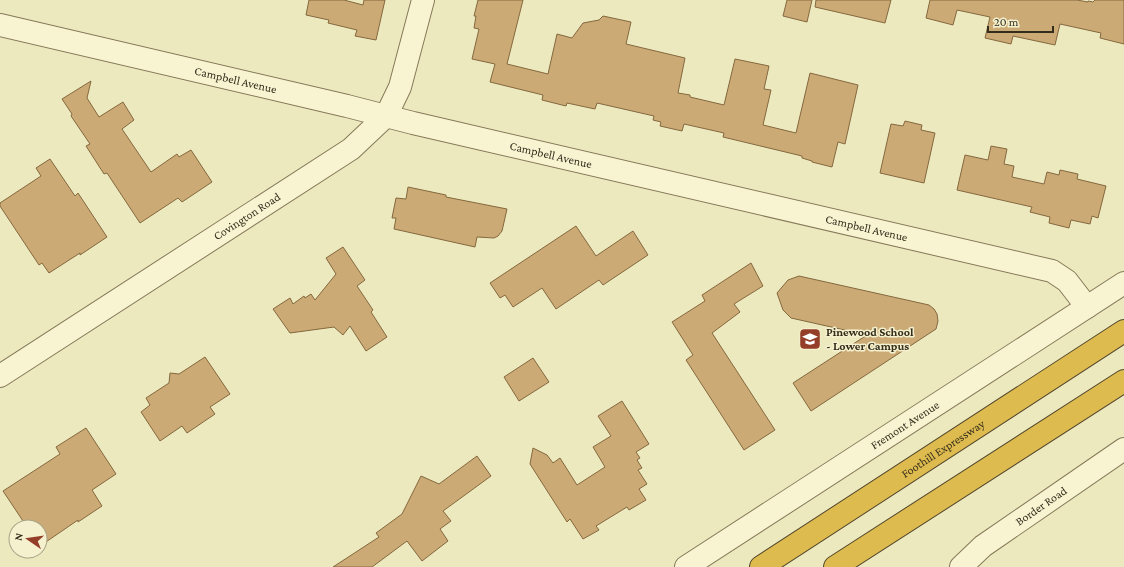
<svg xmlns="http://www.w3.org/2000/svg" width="1124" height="567" viewBox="0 0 1124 567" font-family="'Crimson Pro',serif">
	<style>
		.building { fill: #cbaa75; stroke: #84683e }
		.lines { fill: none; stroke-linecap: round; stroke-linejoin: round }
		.minor-casing { stroke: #857958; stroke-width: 24 }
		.highway-casing { stroke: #53462c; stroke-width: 24 }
		.minor { stroke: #f8f4d2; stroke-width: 22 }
		.highway { stroke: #ddbb4f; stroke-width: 22 }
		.labels { text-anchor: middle; stroke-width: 3; stroke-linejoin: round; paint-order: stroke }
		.street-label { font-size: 12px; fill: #352d1c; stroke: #f5f1ce }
		.poi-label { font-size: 12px; font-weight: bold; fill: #352d1c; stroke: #f5f1ce; text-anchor: start }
	</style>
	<rect width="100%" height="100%" fill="#ede9bf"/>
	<path class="building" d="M 309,0 L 344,0 L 363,5 L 364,0 L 385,0 L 376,40 L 355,36 L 357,30 L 328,23 L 329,20 L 306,15 Z
		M 478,0 L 523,0 L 507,64 L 548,74 L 557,34 L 572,38 L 583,23 L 599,20 L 603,16 L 631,22 L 626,44 L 685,58 L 678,93 L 690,95 L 690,97 L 724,105 L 735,59 L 769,66 L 764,89 L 771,90 L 763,125 L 796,133 L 810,73 L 858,85 L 845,144 L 838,142 L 832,167 L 812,162 L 812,161 L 802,158 L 802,156 L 723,137 L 724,133 L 684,124 L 682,131 L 660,126 L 661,122 L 653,120 L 654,116 L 597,103 L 595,109 L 567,103 L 566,106 L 542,100 L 543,95 L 490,82 L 495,64 L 472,59 L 479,29 L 474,28 L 476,16 L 474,16 Z
		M 787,0 L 812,0 L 807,22 L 783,16 Z
		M 816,0 L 891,0 L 885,23 L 815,7 Z
		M 930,0 L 1077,0 L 1088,2 L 1088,1 L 1093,2 L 1095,0 L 1124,0 L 1124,44 L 1100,38 L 1101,33 L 1060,24 L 1055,45 L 1013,36 L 1011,44 L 985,38 L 990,17 L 957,10 L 953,25 L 926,18 Z
		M 91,81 L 87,98 L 99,117 L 123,102 L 134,120 L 122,129 L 151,172 L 177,154 L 179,157 L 191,150 L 212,182 L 182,202 L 178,198 L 140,223 L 107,173 L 104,174 L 86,146 L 90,144 L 71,116 L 72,114 L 62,99 Z
		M 905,121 L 922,125 L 921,130 L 935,133 L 924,183 L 880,173 L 891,124 L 903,126 Z
		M 991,146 L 1007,149 L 1004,164 L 1014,166 L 1012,177 L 1044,184 L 1047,172 L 1059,175 L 1060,170 L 1078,174 L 1077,179 L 1106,186 L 1098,218 L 1092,216 L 1090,224 L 1071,220 L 1069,228 L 1049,223 L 1050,217 L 1030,212 L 1032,207 L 957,190 L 965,155 L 988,160 Z
		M 50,159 L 75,196 L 78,193 L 107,237 L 80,255 L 80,253 L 49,273 L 42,263 L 39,265 L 0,206 L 0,203 L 41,176 L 36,168 Z
		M 408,187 L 446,195 L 446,197 L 507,209 L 502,231 L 498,236 L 494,238 L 477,237 L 475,247 L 394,229 L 396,218 L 392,218 L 396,198 L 406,199 Z
		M 576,226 L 596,256 L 633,231 L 648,255 L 603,285 L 599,280 L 556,309 L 542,288 L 513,307 L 505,295 L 500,298 L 490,283 Z
		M 343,247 L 365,280 L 357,286 L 373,310 L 371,312 L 387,337 L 366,351 L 350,326 L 343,335 L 334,327 L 290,333 L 273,309 L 290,298 L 293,304 L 304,296 L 305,298 L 311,294 L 315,300 L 336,274 L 326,258 Z
		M 751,263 L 763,286 L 734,304 L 740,312 L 712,333 L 775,430 L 744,450 L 686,360 L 693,355 L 672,322 L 705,301 L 702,295 Z
		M 799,276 L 929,305 L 934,309 L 937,314 L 938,321 L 936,329 L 811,411 L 793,383 L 867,335 L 791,318 L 783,310 L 777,293 L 788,280 Z
		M 205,357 L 230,394 L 210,407 L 215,414 L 187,433 L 182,426 L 160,441 L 141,412 L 150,405 L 146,398 L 169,383 L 170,373 L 179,374 Z
		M 533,358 L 549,382 L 519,401 L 504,377 Z
		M 622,401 L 649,444 L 636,452 L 640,458 L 637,460 L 642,468 L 638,470 L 647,484 L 639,489 L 646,500 L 629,510 L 627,507 L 596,526 L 599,530 L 583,539 L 570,519 L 567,522 L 530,464 L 533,448 L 547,455 L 553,463 L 560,458 L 577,485 L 605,467 L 593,447 L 611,436 L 598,416 Z
		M 86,428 L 116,474 L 92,490 L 102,506 L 78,522 L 78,520 L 40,546 L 40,527 L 27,527 L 3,491 L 60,454 L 56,447 Z
		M 477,456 L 491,476 L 443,511 L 451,521 L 440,529 L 448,541 L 422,561 L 407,541 L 372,567 L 333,567 L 379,537 L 376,533 L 402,514 L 421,476 L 439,484 Z"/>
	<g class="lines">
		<g class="minor-casing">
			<g id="minor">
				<path id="s1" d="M 0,25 L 347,106 L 413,123 L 1052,271 L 1067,281 L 1087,307"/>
				<path id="s2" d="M 0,376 L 351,149 L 386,116 L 400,87 L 423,0"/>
				<path id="s3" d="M 686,567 L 1124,283"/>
				<path id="s4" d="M 961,567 L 983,546 L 1124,449"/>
			</g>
		</g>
		<g class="highway-casing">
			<g id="highway">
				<path id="s5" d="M 761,567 L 1124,331"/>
				<path d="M 835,567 L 1124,381"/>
			</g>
		</g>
		<use href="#minor" class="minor"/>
		<use href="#highway" class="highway"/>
	</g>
	<defs>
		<g id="school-square" transform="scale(1.15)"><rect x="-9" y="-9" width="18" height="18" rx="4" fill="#943d28" stroke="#f5f1ce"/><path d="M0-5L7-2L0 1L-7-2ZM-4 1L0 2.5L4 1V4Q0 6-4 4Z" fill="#fff"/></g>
	</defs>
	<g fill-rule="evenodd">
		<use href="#school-square" x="810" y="339"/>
	</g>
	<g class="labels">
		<g class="street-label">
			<text dy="4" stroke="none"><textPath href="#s1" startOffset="242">Campbell Avenue</textPath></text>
			<text dy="4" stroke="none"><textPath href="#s1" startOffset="566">Campbell Avenue</textPath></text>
			<text dy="4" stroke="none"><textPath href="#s2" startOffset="294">Covington Road</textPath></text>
			<text dy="4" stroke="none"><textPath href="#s1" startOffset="890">Campbell Avenue</textPath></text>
			<text dy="4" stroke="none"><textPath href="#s3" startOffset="261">Fremont Avenue</textPath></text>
			<text dy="4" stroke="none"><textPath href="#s5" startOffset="217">Foothill Expressway</textPath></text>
			<text dy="4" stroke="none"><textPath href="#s4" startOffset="101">Border Road</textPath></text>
		</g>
		<g class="poi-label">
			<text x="826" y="336">Pinewood School<tspan x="826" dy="14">- Lower Campus</tspan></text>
		</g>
	</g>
	<g transform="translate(28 539) rotate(283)"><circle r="19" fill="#f5f1ce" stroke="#a8a387"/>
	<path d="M0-3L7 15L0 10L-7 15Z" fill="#943d28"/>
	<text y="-6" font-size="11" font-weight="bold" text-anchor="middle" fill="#352d1c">N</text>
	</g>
	<path d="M988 26v6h65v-6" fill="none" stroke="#352d1c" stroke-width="2"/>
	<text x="994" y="26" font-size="12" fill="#352d1c" stroke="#f5f1ce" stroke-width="3" paint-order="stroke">20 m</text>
</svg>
